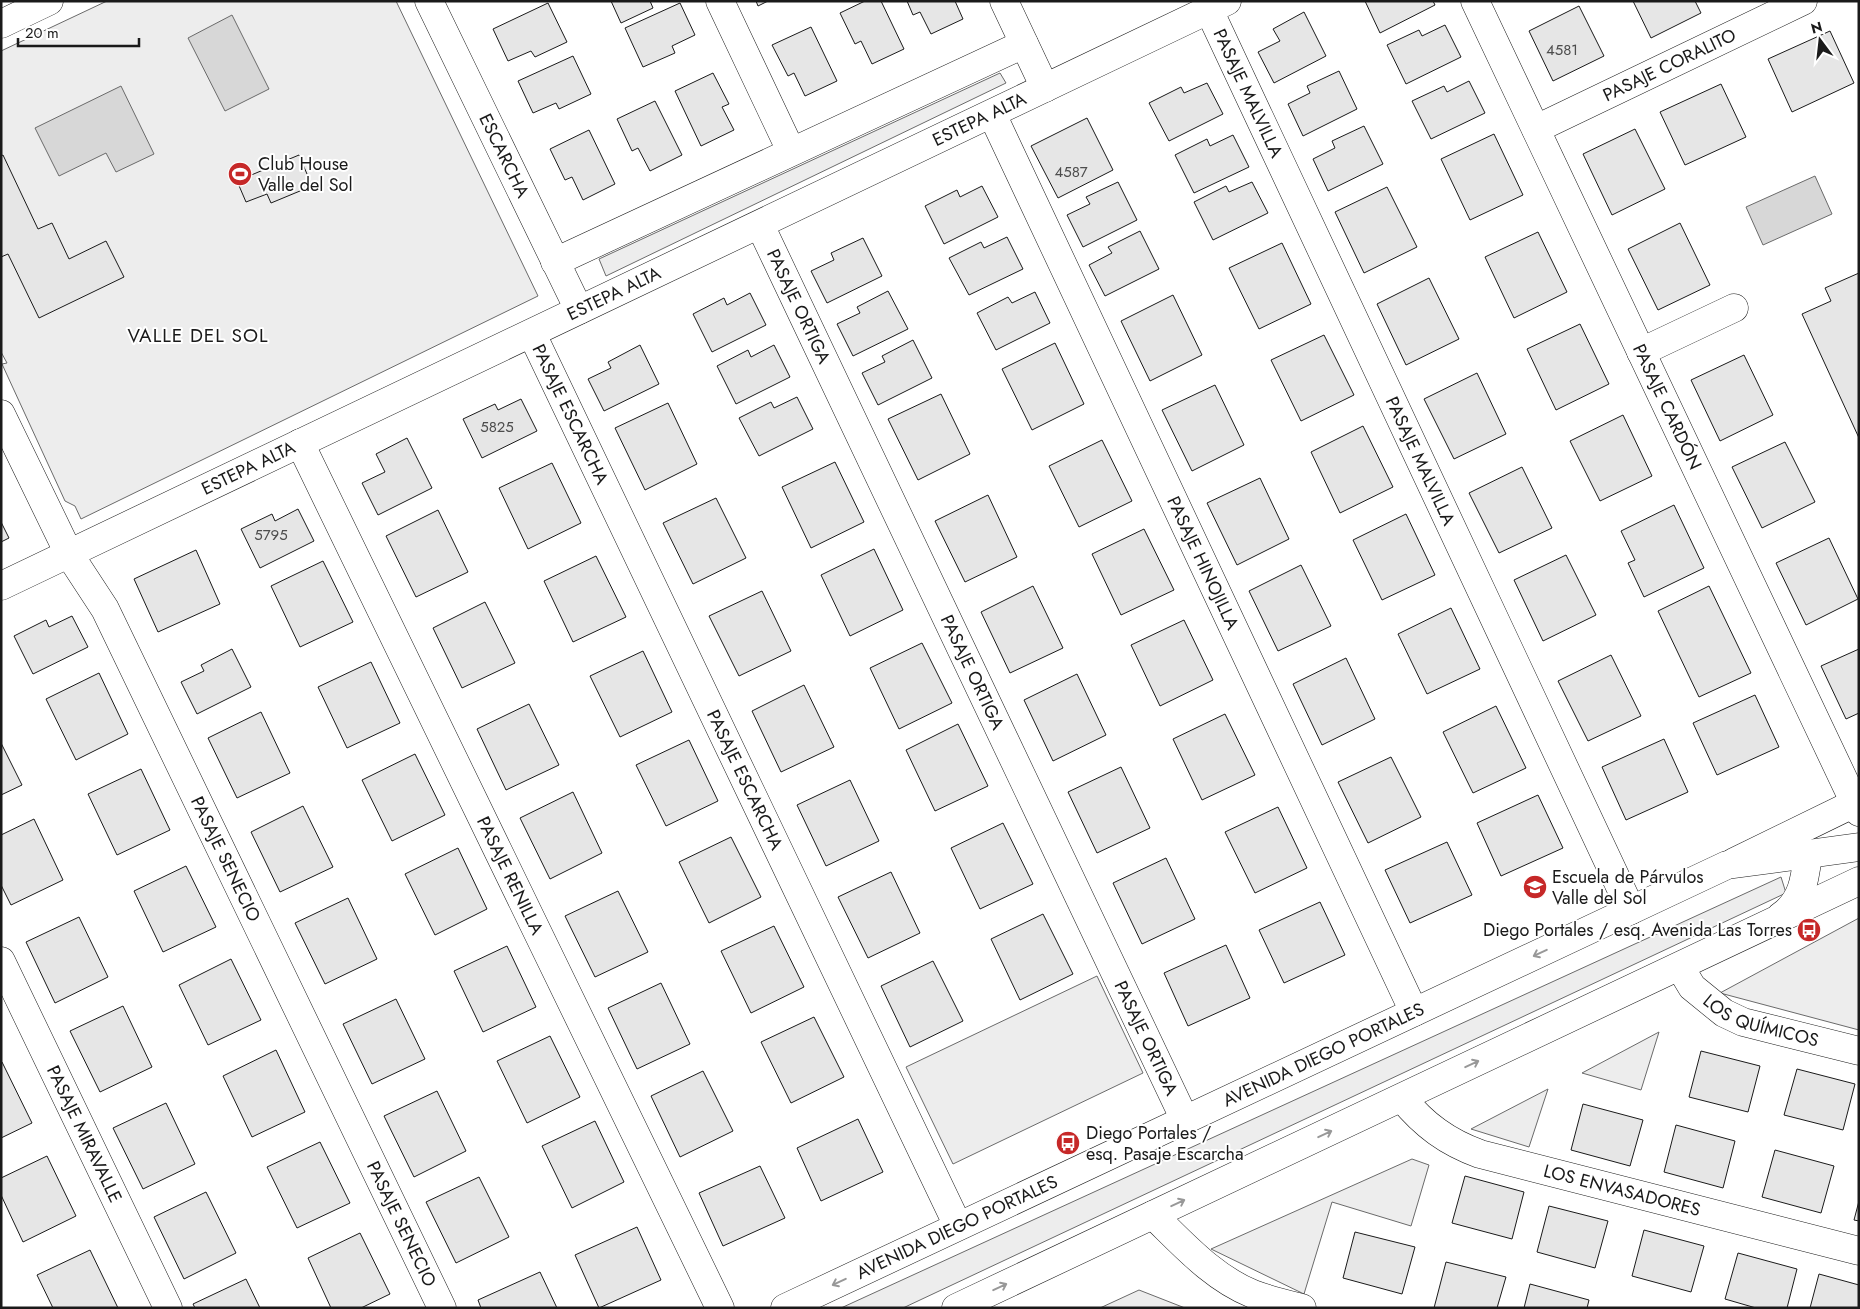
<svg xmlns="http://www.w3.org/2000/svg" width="1860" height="1309" viewBox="0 0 1860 1309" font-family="Jost,sans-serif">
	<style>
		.built { fill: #ededed; stroke: #6a6a6a }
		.water { fill: #d7d7d7; stroke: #6a6a6a }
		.building { fill: #e6e6e6; stroke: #1a1a1a }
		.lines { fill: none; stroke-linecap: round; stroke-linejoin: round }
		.street-casing { stroke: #1a1a1a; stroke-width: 29 }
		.secondary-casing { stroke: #1a1a1a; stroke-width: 29 }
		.street { stroke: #fff; stroke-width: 28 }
		.secondary { stroke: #fff; stroke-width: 28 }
		.oneway { stroke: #989898 }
		.labels { text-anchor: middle; stroke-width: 4; stroke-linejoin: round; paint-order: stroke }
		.number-label { font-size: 15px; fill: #4d4d4d }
		.street-label { font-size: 18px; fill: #1a1a1a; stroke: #fff }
		.poi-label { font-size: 18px; fill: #1a1a1a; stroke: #fff; text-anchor: start }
		.neighbourhood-label { font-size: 19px; letter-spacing: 1px; fill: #1a1a1a; stroke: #fff }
	</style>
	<rect width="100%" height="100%" fill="#fff"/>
	<path class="built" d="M 107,1 L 396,1 L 538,296 L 81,519 L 75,506 L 65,501 L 2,364 L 7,363 L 1,352 L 1,51 Z
		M 1000,73 L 1006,83 L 606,276 L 599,259 Z
		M 1781,877 L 1786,893 L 903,1308 L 841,1308 Z
		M 1859,918 L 1859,1030 L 1720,993 Z
		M 1097,976 L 1143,1073 L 953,1164 L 906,1067 Z
		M 1659,1032 L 1641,1090 L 1582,1073 Z
		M 1548,1089 L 1529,1147 L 1471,1129 Z
		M 1412,1159 L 1429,1165 L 1411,1226 L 1332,1202 L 1304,1294 L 1211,1249 Z
		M 1139,1290 L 1185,1308 L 1100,1308 Z"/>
	<path class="water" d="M 232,15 L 269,89 L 225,111 L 188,38 Z
		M 121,86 L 154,154 L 116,172 L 106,153 L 59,176 L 35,128 Z
		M 1815,176 L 1832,214 L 1763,245 L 1746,207 Z"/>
	<path class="building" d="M 611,1 L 650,1 L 653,8 L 621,23 Z
		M 756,1 L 768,1 L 758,6 Z
		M 865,1 L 881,1 L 904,49 L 872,64 L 861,41 L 855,44 L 840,13 Z
		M 907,1 L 955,1 L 963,19 L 931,34 L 920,12 L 913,15 Z
		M 1365,1 L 1433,1 L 1435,5 L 1380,33 Z
		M 1633,1 L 1695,1 L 1701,13 L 1651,38 Z
		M 548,3 L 567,42 L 535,57 L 531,51 L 508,61 L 493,29 Z
		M 680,3 L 695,35 L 672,46 L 675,53 L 643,67 L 625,28 Z
		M 1579,6 L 1604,56 L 1553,81 L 1529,31 Z
		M 1304,12 L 1326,56 L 1274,83 L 1258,52 L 1280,41 L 1273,29 Z
		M 1445,25 L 1461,57 L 1406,84 L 1387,45 L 1419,30 L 1422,36 Z
		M 811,27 L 837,81 L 805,96 L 794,73 L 788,76 L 772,45 Z
		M 1830,31 L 1854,83 L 1792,112 L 1768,59 Z
		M 573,56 L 591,94 L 559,109 L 556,103 L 533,113 L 518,81 Z
		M 1339,71 L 1357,109 L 1303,136 L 1288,104 L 1310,93 L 1307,86 Z
		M 713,73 L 729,104 L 722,107 L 734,130 L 701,146 L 675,91 Z
		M 1469,81 L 1485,113 L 1431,139 L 1412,101 L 1444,86 L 1447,92 Z
		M 1207,83 L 1223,114 L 1169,141 L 1149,103 L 1181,87 L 1184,93 Z
		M 1721,84 L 1746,137 L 1685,165 L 1660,112 Z
		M 655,101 L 682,155 L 650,171 L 638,148 L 632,151 L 617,119 Z
		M 1087,118 L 1113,170 L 1058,198 L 1031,146 Z
		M 1364,126 L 1383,164 L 1328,191 L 1313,159 L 1335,148 L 1332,141 Z
		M 1635,129 L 1665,189 L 1612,215 L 1583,154 Z
		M 589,130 L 615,184 L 583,200 L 572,177 L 565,180 L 550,149 Z
		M 1494,134 L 1523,195 L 1470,220 L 1441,159 Z
		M 1233,135 L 1249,167 L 1194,193 L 1175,155 L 1207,139 L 1210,146 Z
		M 3,155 L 38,229 L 52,223 L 69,259 L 106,241 L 124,277 L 39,318 L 8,254 L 1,257 L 1,156 Z
		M 299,155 L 312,186 L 271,203 L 267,194 L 246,202 L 237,181 Z
		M 1118,182 L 1137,220 L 1083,247 L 1067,215 L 1090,204 L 1086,197 Z
		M 1252,182 L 1268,213 L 1213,240 L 1194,202 L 1226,186 L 1229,192 Z
		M 982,186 L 998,217 L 944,244 L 925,206 L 957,190 L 960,197 Z
		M 1387,187 L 1417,247 L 1364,273 L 1335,212 Z
		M 1680,223 L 1710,285 L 1658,310 L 1628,249 Z
		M 1140,231 L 1159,269 L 1105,296 L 1089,265 L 1112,253 L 1108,247 Z
		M 1538,232 L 1567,292 L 1514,318 L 1485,257 Z
		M 1007,237 L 1023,269 L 969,295 L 949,258 L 981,242 L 984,248 Z
		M 863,238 L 882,276 L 827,303 L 811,271 L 834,260 L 831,253 Z
		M 1282,243 L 1311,304 L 1259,329 L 1229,268 Z
		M 1859,273 L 1859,438 L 1802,314 L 1831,301 L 1825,288 Z
		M 1429,278 L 1459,339 L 1406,365 L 1377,304 Z
		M 888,291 L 908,329 L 853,356 L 837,324 L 860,313 L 857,307 Z
		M 1035,292 L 1050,323 L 996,350 L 977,313 L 1008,297 L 1012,303 Z
		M 750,293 L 766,325 L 712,352 L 693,314 L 724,298 L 727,305 Z
		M 1173,295 L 1202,355 L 1150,381 L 1121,321 Z
		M 1580,324 L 1609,384 L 1556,410 L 1527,349 Z
		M 1324,335 L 1354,395 L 1301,421 L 1271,360 Z
		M 913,340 L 932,378 L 878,405 L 862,373 L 885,362 L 882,356 Z
		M 1055,343 L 1084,404 L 1032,430 L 1002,369 Z
		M 640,345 L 659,384 L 604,411 L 588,379 L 611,368 L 608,362 Z
		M 774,345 L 790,377 L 736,404 L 717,366 L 748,350 L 751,357 Z
		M 1744,355 L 1773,415 L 1720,441 L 1691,380 Z
		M 1477,373 L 1506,434 L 1454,459 L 1424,399 Z
		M 1215,385 L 1244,445 L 1192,471 L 1162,410 Z
		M 941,394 L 970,454 L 918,480 L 888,419 Z
		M 797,397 L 813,429 L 759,456 L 739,418 L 771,402 L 774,408 Z
		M 521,399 L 537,431 L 482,458 L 463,419 L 495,404 L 498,410 Z
		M 668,403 L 697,464 L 645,490 L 615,428 Z
		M 1623,415 L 1652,476 L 1600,501 L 1570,441 Z
		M 1363,426 L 1393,487 L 1340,513 L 1311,452 Z
		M 407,438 L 432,488 L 378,515 L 362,483 L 385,472 L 376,454 Z
		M 1102,440 L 1132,501 L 1079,527 L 1049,466 Z
		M 1785,442 L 1815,502 L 1762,528 L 1732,467 Z
		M 835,462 L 864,522 L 811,548 L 782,487 Z
		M 552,463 L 581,523 L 528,549 L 499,488 Z
		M 1522,467 L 1552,528 L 1499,553 L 1469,493 Z
		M 1260,478 L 1289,539 L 1237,565 L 1207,503 Z
		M 988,495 L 1017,557 L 965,582 L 935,521 Z
		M 716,498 L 746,558 L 693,584 L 663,523 Z
		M 1674,505 L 1704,568 L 1644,597 L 1628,563 L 1635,560 L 1621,531 Z
		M 298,509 L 314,541 L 260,568 L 241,529 L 272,514 L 275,521 Z
		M 438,510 L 468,572 L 416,597 L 386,536 Z
		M 1406,514 L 1435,575 L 1382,600 L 1353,540 Z
		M 1,522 L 9,538 L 1,542 Z
		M 1144,529 L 1174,590 L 1121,615 L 1092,554 Z
		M 1829,538 L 1858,599 L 1806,625 L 1776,563 Z
		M 874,549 L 903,610 L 850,636 L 821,575 Z
		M 196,550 L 220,604 L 158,632 L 134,579 Z
		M 1566,555 L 1596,615 L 1543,641 L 1514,580 Z
		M 596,556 L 626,617 L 573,642 L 544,581 Z
		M 323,561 L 353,622 L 300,647 L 271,586 Z
		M 1301,565 L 1331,626 L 1278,651 L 1249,591 Z
		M 1033,586 L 1063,648 L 1010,673 L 981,612 Z
		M 1709,586 L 1751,673 L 1699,697 L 1658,611 Z
		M 762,591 L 791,651 L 739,676 L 709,616 Z
		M 485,602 L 515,663 L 462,688 L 433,628 Z
		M 1451,608 L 1480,669 L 1427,694 L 1398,634 Z
		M 72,616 L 88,647 L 33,674 L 14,636 L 46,620 L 49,627 Z
		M 1184,620 L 1213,680 L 1160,706 L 1131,645 Z
		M 922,643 L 952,703 L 899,729 L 870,668 Z
		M 232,649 L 251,687 L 197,714 L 181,682 L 204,671 L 201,665 Z
		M 1859,649 L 1859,713 L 1846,719 L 1821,666 Z
		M 643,651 L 672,712 L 620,737 L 590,676 Z
		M 1611,655 L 1641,716 L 1588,741 L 1558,681 Z
		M 1346,658 L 1375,719 L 1322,745 L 1293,684 Z
		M 371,662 L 400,723 L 347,748 L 318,687 Z
		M 99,673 L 128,734 L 76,760 L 46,699 Z
		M 1077,674 L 1106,735 L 1053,761 L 1024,700 Z
		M 804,685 L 834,747 L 781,772 L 752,711 Z
		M 1755,695 L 1779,747 L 1717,775 L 1693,723 Z
		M 529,704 L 559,765 L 506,790 L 477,729 Z
		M 1496,706 L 1526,768 L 1473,793 L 1443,732 Z
		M 261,712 L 290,773 L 237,798 L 208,738 Z
		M 1225,714 L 1255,775 L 1202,800 L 1173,739 Z
		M 958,724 L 988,786 L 935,811 L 906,750 Z
		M 1664,739 L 1688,792 L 1626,820 L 1602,767 Z
		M 689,740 L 718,801 L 666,826 L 636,765 Z
		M 1,743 L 22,785 L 1,795 Z
		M 415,754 L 445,815 L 392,841 L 362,780 Z
		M 1391,757 L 1421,817 L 1368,843 L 1338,782 Z
		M 1121,767 L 1150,828 L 1097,853 L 1068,792 Z
		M 141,769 L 170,830 L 117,855 L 88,794 Z
		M 850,780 L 879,841 L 826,866 L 797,805 Z
		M 573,792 L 602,853 L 550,879 L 520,818 Z
		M 1538,795 L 1563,848 L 1501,876 L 1477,823 Z
		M 303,806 L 333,867 L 280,892 L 251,832 Z
		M 1278,807 L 1307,868 L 1255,893 L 1225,832 Z
		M 34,819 L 63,880 L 11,905 L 1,885 L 1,835 Z
		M 1003,823 L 1033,884 L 980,909 L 951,848 Z
		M 731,837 L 761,897 L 709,923 L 679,862 Z
		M 1447,842 L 1472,895 L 1410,923 L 1385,870 Z
		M 458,848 L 487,909 L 435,935 L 405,874 Z
		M 1166,858 L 1195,919 L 1142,944 L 1113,883 Z
		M 186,866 L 216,927 L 163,952 L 134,891 Z
		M 891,872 L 920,933 L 868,958 L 838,897 Z
		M 618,891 L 648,952 L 595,977 L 565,916 Z
		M 348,898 L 377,959 L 325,984 L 295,923 Z
		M 1320,902 L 1345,955 L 1284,983 L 1259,930 Z
		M 1043,914 L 1073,974 L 1020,1000 L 991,939 Z
		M 79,917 L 108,977 L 55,1003 L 26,942 Z
		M 774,926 L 804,987 L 751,1013 L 721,951 Z
		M 1226,945 L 1250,998 L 1188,1026 L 1164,973 Z
		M 507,946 L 536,1007 L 483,1032 L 454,971 Z
		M 231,959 L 261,1020 L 208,1045 L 179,985 Z
		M 933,961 L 963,1021 L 910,1047 L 881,986 Z
		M 661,983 L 690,1044 L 637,1069 L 608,1008 Z
		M 396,999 L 425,1059 L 372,1084 L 343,1024 Z
		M 123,1006 L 152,1067 L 100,1092 L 70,1031 Z
		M 814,1017 L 844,1077 L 791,1103 L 761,1042 Z
		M 550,1036 L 580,1097 L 527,1123 L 497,1061 Z
		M 276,1050 L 305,1112 L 252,1137 L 223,1076 Z
		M 1701,1051 L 1760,1066 L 1748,1112 L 1689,1097 Z
		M 2,1062 L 32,1123 L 1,1138 L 1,1063 Z
		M 1797,1069 L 1855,1084 L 1843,1130 L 1784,1115 Z
		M 703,1071 L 733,1131 L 680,1157 L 651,1096 Z
		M 437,1091 L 466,1151 L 414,1177 L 384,1116 Z
		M 166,1103 L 195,1164 L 143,1189 L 113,1128 Z
		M 1583,1104 L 1643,1120 L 1630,1166 L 1571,1150 Z
		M 858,1119 L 883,1172 L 821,1201 L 797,1148 Z
		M 595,1121 L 624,1182 L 572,1208 L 542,1146 Z
		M 1676,1125 L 1735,1141 L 1723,1188 L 1664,1172 Z
		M 320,1142 L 350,1203 L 297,1228 L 267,1167 Z
		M 1775,1150 L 1834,1166 L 1821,1213 L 1762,1197 Z
		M 47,1156 L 76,1216 L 23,1242 L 1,1195 L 1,1178 Z
		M 760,1166 L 785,1218 L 723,1246 L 699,1193 Z
		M 1465,1176 L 1524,1192 L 1512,1239 L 1452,1223 Z
		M 479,1177 L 509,1237 L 456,1263 L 426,1202 Z
		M 206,1192 L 236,1253 L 184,1279 L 154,1217 Z
		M 1859,1201 L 1859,1221 L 1854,1220 Z
		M 1549,1206 L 1608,1221 L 1595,1268 L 1537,1252 Z
		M 637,1227 L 661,1280 L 599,1308 L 575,1255 Z
		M 1644,1230 L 1704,1246 L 1691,1292 L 1632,1276 Z
		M 1355,1232 L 1415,1247 L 1402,1294 L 1343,1278 Z
		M 360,1233 L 390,1294 L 361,1308 L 331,1308 L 308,1258 Z
		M 90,1250 L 118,1308 L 53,1308 L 37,1275 Z
		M 1738,1253 L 1797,1269 L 1787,1308 L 1756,1308 L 1725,1299 Z
		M 1446,1262 L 1506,1277 L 1497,1308 L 1434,1308 Z
		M 540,1272 L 557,1308 L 481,1308 L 478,1300 Z
		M 1819,1274 L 1859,1285 L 1859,1308 L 1810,1308 Z
		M 246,1279 L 260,1308 L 195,1308 L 193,1304 Z
		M 1530,1284 L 1589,1300 L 1587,1308 L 1524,1308 Z"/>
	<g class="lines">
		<g class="street-casing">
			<g id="street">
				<path id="s1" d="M 429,1 L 579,310"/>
				<path d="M 720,1 L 791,151"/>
				<path d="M 1004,1 L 1045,88"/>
				<path id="s2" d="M 1475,1 L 1859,812"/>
				<path id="s3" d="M 1209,10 L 1631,910"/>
				<path d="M 1,24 L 49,1"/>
				<path id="s4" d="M 992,114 L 1414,1012"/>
				<path id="s5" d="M 1536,129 L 1803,1"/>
				<path id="s6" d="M 760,225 L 1185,1120"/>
				<path d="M 555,262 L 1024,44"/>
				<path id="s7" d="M 532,334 L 958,1226"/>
				<path d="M 1641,352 L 1734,308"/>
				<path id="s8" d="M 1,414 L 69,554 L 105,609 L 442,1308"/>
				<path id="s9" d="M 300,443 L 720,1308"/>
				<path id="s10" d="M 1,586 L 1227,1"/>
				<path d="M 1734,862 L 1859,801"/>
				<path id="s11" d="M 1,961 L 168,1308"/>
				<path id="s12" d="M 1680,967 L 1692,987 L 1724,1013 L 1743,1022 L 1859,1051"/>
				<path id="s13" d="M 1402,1098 C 1424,1125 1447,1142 1480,1154 L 1859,1251"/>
				<path d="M 1153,1215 C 1183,1244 1213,1278 1253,1294 C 1269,1300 1286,1304 1302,1308"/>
			</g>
		</g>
		<g class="secondary-casing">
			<g id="secondary">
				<path d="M 1781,916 C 1803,901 1805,878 1808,854"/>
				<path id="s14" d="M 785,1308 L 1727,865 L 1859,847"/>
				<path d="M 956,1308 L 1859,881"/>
			</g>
		</g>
		<use href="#street" class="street"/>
		<use href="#secondary" class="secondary"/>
	</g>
	<defs><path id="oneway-shaft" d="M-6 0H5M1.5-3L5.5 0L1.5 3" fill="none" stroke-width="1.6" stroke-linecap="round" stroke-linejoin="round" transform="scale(1.25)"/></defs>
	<g class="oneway">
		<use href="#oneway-shaft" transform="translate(1540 953) rotate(155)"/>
		<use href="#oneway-shaft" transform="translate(1472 1064) rotate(-25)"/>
		<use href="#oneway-shaft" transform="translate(1325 1134) rotate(-25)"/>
		<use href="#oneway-shaft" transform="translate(1178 1203) rotate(-25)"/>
		<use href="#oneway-shaft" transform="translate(839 1282) rotate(155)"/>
		<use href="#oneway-shaft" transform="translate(1000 1287) rotate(-25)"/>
	</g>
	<defs>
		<g id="stadium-disc" transform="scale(1.25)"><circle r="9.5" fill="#c62828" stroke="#fff"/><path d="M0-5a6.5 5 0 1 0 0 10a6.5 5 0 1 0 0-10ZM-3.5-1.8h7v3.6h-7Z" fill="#fff"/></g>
		<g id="school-disc" transform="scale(1.25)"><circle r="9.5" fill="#c62828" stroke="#fff"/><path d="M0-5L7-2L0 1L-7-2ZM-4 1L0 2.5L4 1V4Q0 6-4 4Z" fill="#fff"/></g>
		<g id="bus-disc" transform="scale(1.25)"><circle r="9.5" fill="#c62828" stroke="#fff"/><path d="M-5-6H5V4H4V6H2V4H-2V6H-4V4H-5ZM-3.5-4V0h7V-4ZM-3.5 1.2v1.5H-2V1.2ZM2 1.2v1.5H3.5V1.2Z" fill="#fff"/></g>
	</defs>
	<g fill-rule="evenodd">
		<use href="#stadium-disc" x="240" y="174"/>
		<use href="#school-disc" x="1535" y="887"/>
		<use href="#bus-disc" x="1809" y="930"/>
		<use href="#bus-disc" x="1068" y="1143"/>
	</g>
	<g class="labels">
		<g class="number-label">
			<text x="1562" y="55">4581</text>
			<text x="1071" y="177">4587</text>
			<text x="497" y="432">5825</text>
			<text x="271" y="540">5795</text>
		</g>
		<g class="street-label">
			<text dy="6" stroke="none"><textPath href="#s5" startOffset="148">PASAJE CORALITO</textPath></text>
			<text dy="6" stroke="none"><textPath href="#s3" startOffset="92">PASAJE MALVILLA</textPath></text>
			<text dy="6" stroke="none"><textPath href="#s10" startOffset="1084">ESTEPA ALTA</textPath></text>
			<text dy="6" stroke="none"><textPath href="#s1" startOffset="172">ESCARCHA</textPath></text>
			<text dy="6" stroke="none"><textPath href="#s10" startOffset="679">ESTEPA ALTA</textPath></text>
			<text dy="6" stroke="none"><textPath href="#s6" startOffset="90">PASAJE ORTIGA</textPath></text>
			<text dy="6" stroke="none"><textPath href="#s2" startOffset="449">PASAJE CARDÓN</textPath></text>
			<text dy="6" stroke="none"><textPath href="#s7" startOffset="89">PASAJE ESCARCHA</textPath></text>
			<text dy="6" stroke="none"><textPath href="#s3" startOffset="498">PASAJE MALVILLA</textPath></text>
			<text dy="6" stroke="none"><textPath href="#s10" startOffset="274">ESTEPA ALTA</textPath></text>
			<text dy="6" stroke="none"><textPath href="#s4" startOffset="496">PASAJE HINOJILLA</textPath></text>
			<text dy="6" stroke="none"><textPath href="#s6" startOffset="495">PASAJE ORTIGA</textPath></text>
			<text dy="6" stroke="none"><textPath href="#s7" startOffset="494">PASAJE ESCARCHA</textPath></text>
			<text dy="6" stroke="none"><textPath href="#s8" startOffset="499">PASAJE SENECIO</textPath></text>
			<text dy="6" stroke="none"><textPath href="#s9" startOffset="481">PASAJE RENILLA</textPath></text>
			<text dy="6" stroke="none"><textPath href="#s12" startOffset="102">LOS QUÍMICOS</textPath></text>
			<text dy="6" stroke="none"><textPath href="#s6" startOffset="900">PASAJE ORTIGA</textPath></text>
			<text dy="6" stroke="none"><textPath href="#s14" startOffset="595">AVENIDA DIEGO PORTALES</textPath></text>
			<text dy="6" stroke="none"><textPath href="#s11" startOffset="192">PASAJE MIRAVALLE</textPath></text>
			<text dy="6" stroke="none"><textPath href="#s13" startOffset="244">LOS ENVASADORES</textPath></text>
			<text dy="6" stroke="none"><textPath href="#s8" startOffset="904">PASAJE SENECIO</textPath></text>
			<text dy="6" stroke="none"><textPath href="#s14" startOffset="190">AVENIDA DIEGO PORTALES</textPath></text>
		</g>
		<g class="poi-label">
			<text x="258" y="170">Club House<tspan x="258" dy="21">Valle del Sol</tspan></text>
			<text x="1552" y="883">Escuela de Párvulos<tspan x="1552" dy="21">Valle del Sol</tspan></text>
			<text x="1792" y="936" text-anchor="end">Diego Portales / esq. Avenida Las Torres</text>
			<text x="1086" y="1139">Diego Portales /<tspan x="1086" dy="21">esq. Pasaje Escarcha</tspan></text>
		</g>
		<g class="neighbourhood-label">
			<text x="198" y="342">VALLE DEL SOL</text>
		</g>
	</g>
	<rect width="1860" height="1309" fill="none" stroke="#1a1a1a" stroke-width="5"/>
	<g transform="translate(1820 40) rotate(345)" stroke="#ffffff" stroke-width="4" paint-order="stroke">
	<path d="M0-4L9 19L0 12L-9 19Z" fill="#1a1a1a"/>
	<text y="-8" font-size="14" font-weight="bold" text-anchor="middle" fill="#1a1a1a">N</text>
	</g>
	<path d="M18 38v8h121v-8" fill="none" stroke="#1a1a1a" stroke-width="2.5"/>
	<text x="25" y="38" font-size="15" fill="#1a1a1a" stroke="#ffffff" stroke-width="4" paint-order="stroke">20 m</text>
</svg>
